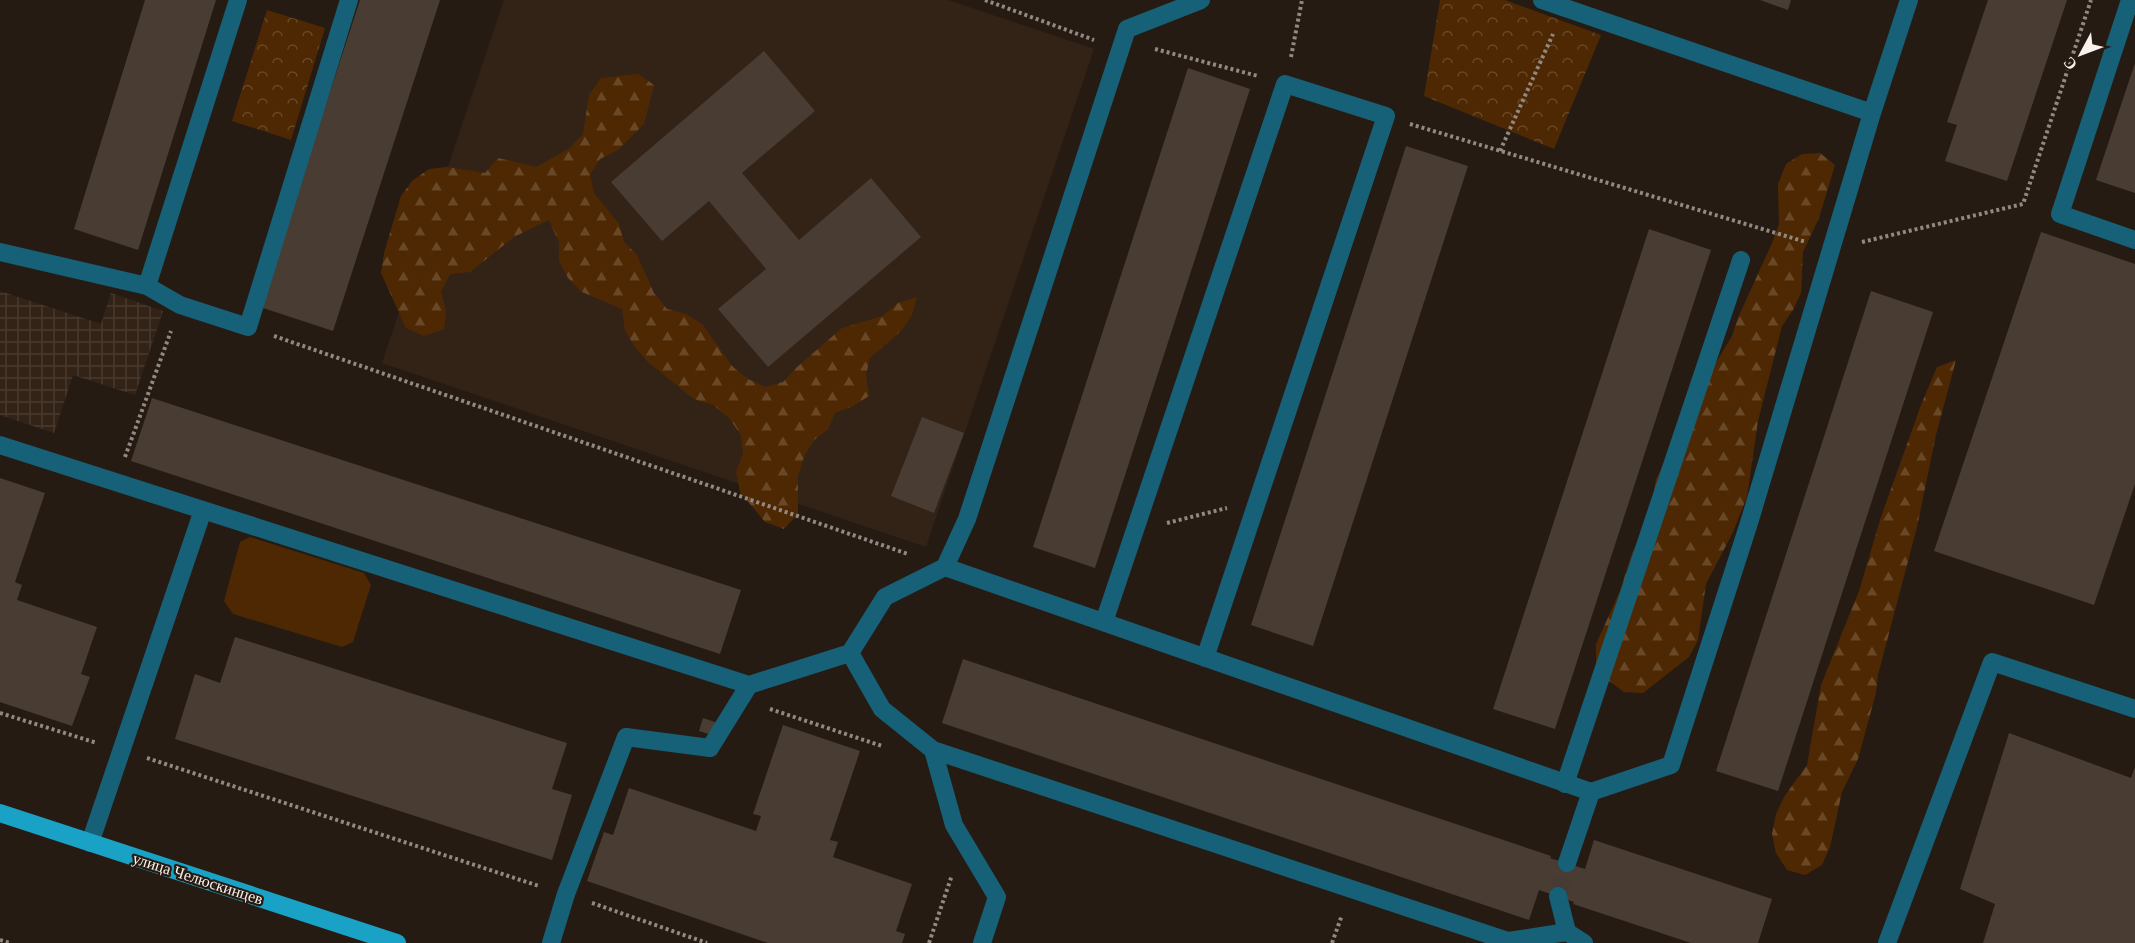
<svg xmlns="http://www.w3.org/2000/svg" width="2135" height="943" viewBox="0 0 2135 943" font-family="'Times New Roman',serif">
	<style>
		.built { fill: #332317 }
		.industrial { fill: url(#industrial-grid) }
		.forest { fill: url(#forest-firs) }
		.park { fill: url(#park-crowns) }
		.garden { fill: #4e2802 }
		.building { fill: #483c33 }
		.lines { fill: none; stroke-linecap: round; stroke-linejoin: round }
		.minor-tunnel { stroke: #463b33; stroke-width: 18; stroke-dasharray: 18 9; stroke-linecap: butt }
		.path { stroke: #928982; stroke-width: 4; stroke-dasharray: 3 3; stroke-linecap: butt }
		.minor { stroke: #166177; stroke-width: 18 }
		.major { stroke: #1aa1c6; stroke-width: 18 }
		.labels { text-anchor: middle; stroke-width: 4.5; stroke-linejoin: round; paint-order: stroke }
		.street-label { font-size: 16px; fill: #f9f1eb; stroke: #261b13 }
	</style>
	<defs>
		<pattern id="industrial-grid" width="8" height="8" patternUnits="userSpaceOnUse" patternTransform="scale(1.5)"><rect width="8" height="8" fill="#332317"/><path d="M0 4h8M4 0v8" fill="none" stroke="#47392e"/></pattern>
		<pattern id="forest-firs" width="22" height="20" patternUnits="userSpaceOnUse" patternTransform="scale(1.5)"><rect width="22" height="20" fill="#4e2802"/><path d="M5 1l3.5 6h-7zM16 11l3.5 6h-7z" fill="#684827"/></pattern>
		<pattern id="park-crowns" width="20" height="18" patternUnits="userSpaceOnUse" patternTransform="scale(1.5)"><rect width="20" height="18" fill="#4e2802"/><path d="M2 6a3 3 0 1 1 6 0M12 15a3 3 0 1 1 6 0" fill="none" stroke="#684827"/></pattern>
	</defs>
	<rect width="100%" height="100%" fill="#261b13"/>
	<path class="built" d="M 504,0 L 948,0 L 1094,49 L 926,547 L 382,363 Z"/>
	<path class="industrial" d="M 0,291 L 101,324 L 111,293 L 163,311 L 135,395 L 73,375 L 54,433 L 0,415 Z"/>
	<path class="forest" d="M 638,74 L 654,85 L 644,124 L 618,150 L 600,159 L 590,175 L 594,193 L 619,224 L 624,242 L 637,255 L 654,293 L 667,309 L 686,314 L 702,324 L 733,367 L 748,379 L 765,387 L 783,382 L 796,368 L 842,328 L 883,316 L 898,303 L 917,297 L 912,315 L 901,331 L 870,358 L 866,375 L 869,396 L 853,406 L 835,413 L 828,429 L 813,441 L 804,457 L 798,476 L 798,514 L 784,529 L 765,522 L 740,492 L 736,472 L 743,454 L 741,435 L 729,418 L 713,405 L 694,399 L 648,362 L 634,346 L 625,330 L 622,309 L 582,292 L 568,278 L 559,261 L 559,242 L 549,220 L 514,237 L 470,272 L 450,274 L 441,292 L 446,311 L 444,329 L 424,336 L 406,328 L 381,273 L 384,253 L 401,196 L 412,181 L 429,169 L 447,167 L 485,173 L 498,158 L 536,167 L 570,148 L 583,134 L 589,95 L 601,78 Z
		M 1820,153 L 1835,165 L 1819,218 L 1803,252 L 1801,293 L 1793,310 L 1782,326 L 1758,421 L 1747,497 L 1733,532 L 1706,584 L 1698,640 L 1689,657 L 1643,693 L 1624,692 L 1608,680 L 1596,664 L 1596,644 L 1620,591 L 1632,553 L 1642,537 L 1653,500 L 1656,479 L 1711,371 L 1732,336 L 1738,318 L 1772,243 L 1779,224 L 1778,184 L 1786,164 L 1802,154 Z
		M 1956,360 L 1936,435 L 1917,527 L 1878,675 L 1876,693 L 1858,759 L 1842,792 L 1830,847 L 1822,865 L 1805,875 L 1787,870 L 1776,853 L 1772,834 L 1776,814 L 1784,797 L 1807,765 L 1821,685 L 1859,591 L 1881,517 L 1921,405 L 1937,367 Z"/>
	<path class="park" d="M 1440,0 L 1505,0 L 1601,35 L 1554,149 L 1424,96 Z
		M 267,10 L 325,28 L 291,140 L 232,121 Z"/>
	<path class="garden" d="M 250,537 L 364,573 L 371,585 L 353,642 L 342,647 L 233,614 L 224,601 L 240,542 Z"/>
	<path class="building" d="M 145,0 L 216,0 L 138,250 L 74,229 Z
		M 360,0 L 440,0 L 333,331 L 260,307 Z
		M 1760,0 L 1791,0 L 1788,10 Z
		M 1988,0 L 2067,0 L 2007,181 L 1945,161 L 1957,125 L 1947,122 Z
		M 764,51 L 815,111 L 742,173 L 799,240 L 871,178 L 921,237 L 768,367 L 718,309 L 766,269 L 709,201 L 662,241 L 611,182 Z
		M 2135,63 L 2135,193 L 2096,180 Z
		M 1188,68 L 1250,89 L 1095,568 L 1033,547 Z
		M 1406,146 L 1468,166 L 1313,646 L 1251,625 Z
		M 1649,229 L 1711,250 L 1555,729 L 1493,709 Z
		M 2041,232 L 2135,264 L 2135,484 L 2094,605 L 1934,551 Z
		M 1871,291 L 1933,312 L 1778,791 L 1716,771 Z
		M 152,398 L 741,590 L 720,654 L 131,461 Z
		M 922,417 L 964,433 L 934,513 L 891,496 Z
		M 0,478 L 45,493 L 15,582 L 22,585 L 17,600 L 97,627 L 81,674 L 90,677 L 72,726 L 0,702 Z
		M 235,637 L 567,743 L 552,789 L 572,795 L 552,860 L 175,739 L 195,674 L 220,683 Z
		M 963,659 L 1551,856 L 1550,858 L 1585,869 L 1594,840 L 1772,899 L 1758,943 L 1691,943 L 1573,904 L 1574,902 L 1539,890 L 1529,920 L 942,723 Z
		M 703,718 L 715,722 L 712,735 L 699,731 Z
		M 783,725 L 860,751 L 830,840 L 838,842 L 833,857 L 912,884 L 896,931 L 905,934 L 902,943 L 768,943 L 587,881 L 604,832 L 613,835 L 629,788 L 756,831 L 761,816 L 753,814 Z
		M 2009,733 L 2131,778 L 2135,767 L 2135,943 L 1983,943 L 1995,904 L 1960,889 Z"/>
	<g class="lines">
		<path class="minor-tunnel" d="M 1558,896 L 1567,863"/>
		<path class="path" d="M 985,0 L 1094,40
			M 1155,49 L 1258,76
			M 1291,57 L 1302,0
			M 1410,124 L 1806,242
			M 1500,151 L 1553,34
			M 1862,242 L 2023,204 L 2091,0
			M 274,336 L 908,554
			M 125,457 L 171,331
			M 1167,523 L 1227,508
			M 770,709 L 882,746
			M 0,713 L 97,743
			M 147,758 L 539,886
			M 592,903 L 707,943
			M 0,940 L 10,943
			M 929,943 L 952,875
			M 1332,943 L 1342,915"/>
		<path class="minor" d="M 1542,0 L 1872,113
			M 2130,0 L 2060,214 L 2135,240
			M 0,252 L 147,286 L 180,305 L 248,327 L 349,0
			M 147,286 L 238,0
			M 0,445 L 749,685
			M 945,567 L 967,519 L 1127,29 L 1201,0
			M 1104,622 L 1285,84 L 1386,116 L 1205,658
			M 850,653 L 882,709 L 933,750 L 954,825 L 997,897 L 982,943
			M 933,750 L 1508,941 L 1567,932
			M 1565,784 L 1741,260
			M 90,843 L 203,510
			M 1567,863 L 1591,792
			M 1558,896 L 1567,932 L 1584,943
			M 551,943 L 566,894 L 626,737 L 710,748 L 749,685 L 850,653 L 885,597 L 945,567 L 1591,792 L 1671,765 L 1749,523 L 1872,113 L 1909,0
			M 1887,943 L 1992,662 L 2135,709"/>
		<path class="major" d="M 0,813 L 397,943"/>
	</g>
	<g class="labels">
		<g class="street-label">
			<text transform="translate(198 878) rotate(18)" y="6">улица Челюскинцев</text>
		</g>
	</g>
	<g transform="translate(2081 54) rotate(229)" stroke="#261b13" stroke-width="4.5" paint-order="stroke">
	<path d="M0-4.5L10 22L0 15L-10 22Z" fill="#f9f1eb"/>
	<text y="-9" font-size="16" font-weight="bold" text-anchor="middle" fill="#f9f1eb">С</text>
	</g>
</svg>
